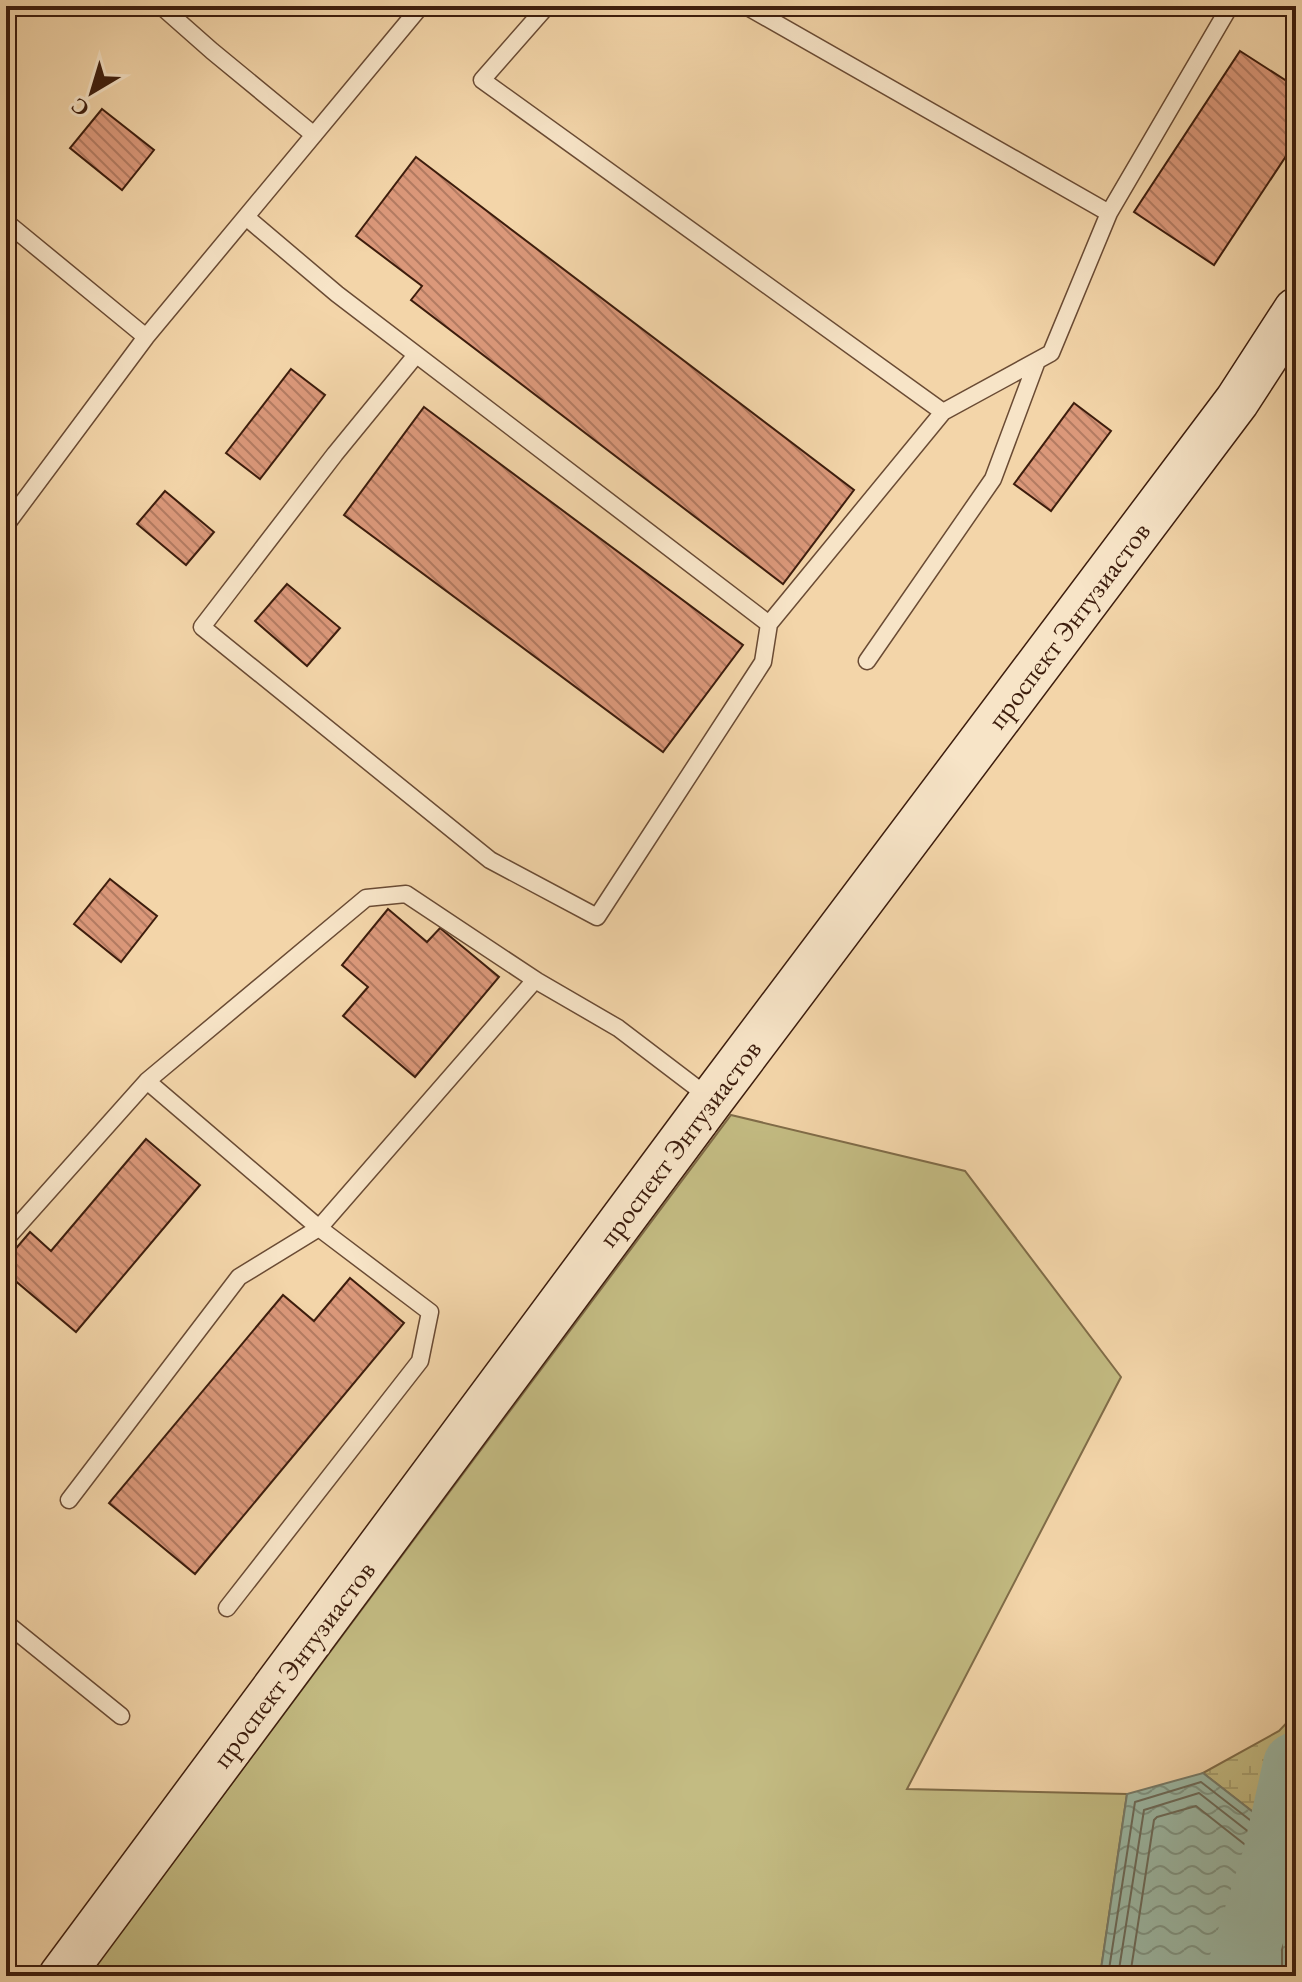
<svg xmlns="http://www.w3.org/2000/svg" width="1302" height="1982" viewBox="0 0 1302 1982" font-family="'EB Garamond',serif">
	<style>
		.green { fill: #c3bb82; stroke: #806c48; stroke-width: 2 }
		.wetland { fill: url(#wetland-marsh); stroke: #806c48; stroke-width: 2 }
		.water { fill: url(#water-waves); stroke: #767b69; stroke-width: 2 }
		.lines { fill: none; stroke-linecap: round; stroke-linejoin: round }
		.shore { stroke: #6c6b5a; stroke-width: 2 }
		.river { stroke: #9cb9a6; stroke-width: 66 }
		.building { fill: url(#building-back-hatch); stroke: #3d1d0d; stroke-width: 2 }
		.lane-casing { stroke: #6a4b34; stroke-width: 19 }
		.secondary-casing { stroke: #3d1d0d; stroke-width: 47 }
		.lane { stroke: #f7e4c7; stroke-width: 16 }
		.secondary { stroke: #f7e4c7; stroke-width: 44 }
		.labels { text-anchor: middle; stroke-width: 8; stroke-linejoin: round; paint-order: stroke }
		.street-label { font-size: 28px; fill: #3d1d0d; stroke: #f7e4c7 }
	</style>
	<defs>
		<pattern id="wetland-marsh" width="20" height="14" patternUnits="userSpaceOnUse" patternTransform="scale(2)"><rect width="20" height="14" fill="#c3bb82"/><path d="M1 5h8M5 5V1M11 12h8M15 12V8" fill="none" stroke="#a8a06f"/></pattern>
		<pattern id="water-waves" width="16" height="10" patternUnits="userSpaceOnUse" patternTransform="scale(2)"><rect width="16" height="10" fill="#9cb9a6"/><path d="M0 5q4-4 8 0t8 0" fill="none" stroke="#809686"/></pattern>
		<pattern id="building-back-hatch" width="6" height="6" patternUnits="userSpaceOnUse" patternTransform="scale(2)"><rect width="6" height="6" fill="#db987a"/><path d="M-1 5l2 2M0 0l6 6M5-1l2 2" fill="none" stroke="#b37b62"/></pattern>
	</defs>
	<rect width="100%" height="100%" fill="#f3d5a9"/>
	<filter id="stains"><feTurbulence type="fractalNoise" baseFrequency=".0025" numOctaves="4"/><feColorMatrix values="0 0 0 0 .2 0 0 0 0 .09 0 0 0 0 .02 0 0 0 .5 -.17"/></filter>
	<radialGradient id="worn" r=".72"><stop offset=".6" stop-color="#630" stop-opacity="0"/><stop offset="1" stop-color="#630" stop-opacity=".3"/></radialGradient>
	<path class="green" d="M 731,1115 L 965,1171 L 1121,1377 L 907,1789 L 1127,1794 L 1100,1976 L 88,1976 Z"/>
	<path class="wetland" d="M 1296,1713 L 1296,1892 L 1290,1893 L 1275,1829 L 1203,1773 L 1279,1731 Z"/>
	<path class="water" d="M 1203,1773 L 1275,1829 L 1290,1893 L 1290,1976 L 1100,1976 L 1127,1794 Z"/>
	<g class="lines">
		<path class="shore" d="M 1108,1976 L 1135,1802 L 1201,1782 L 1268,1834 L 1282,1894 L 1282,1976
			M 1118,1976 L 1144,1810 L 1199,1793 L 1259,1840 L 1272,1895 L 1272,1976
			M 1130,1976 L 1154,1820 L 1157,1817 L 1196,1806 L 1248,1847 L 1260,1896 L 1260,1976"/>
		<path class="river" d="M 1238,1976 L 1275,1859 L 1296,1765"/>
	</g>
	<path class="building" d="M 1240,51 L 1296,87 L 1296,141 L 1214,265 L 1134,212 Z
		M 102,109 L 154,150 L 122,190 L 70,148 Z
		M 416,157 L 854,490 L 783,584 L 411,300 L 422,286 L 356,236 Z
		M 291,369 L 325,395 L 260,479 L 226,453 Z
		M 1074,403 L 1111,431 L 1051,511 L 1014,484 Z
		M 424,407 L 743,645 L 663,752 L 344,515 Z
		M 165,491 L 214,532 L 186,565 L 137,524 Z
		M 287,584 L 340,628 L 307,666 L 255,621 Z
		M 110,879 L 157,916 L 121,962 L 74,924 Z
		M 388,909 L 427,942 L 440,928 L 499,977 L 415,1077 L 343,1016 L 368,987 L 342,965 Z
		M 146,1139 L 200,1185 L 76,1332 L 6,1273 L 6,1260 L 30,1232 L 51,1251 Z
		M 350,1278 L 404,1323 L 195,1574 L 109,1503 L 283,1295 L 314,1321 Z"/>
	<g class="lines">
		<g class="lane-casing">
			<path id="lane" d="M 161,6 L 212,51 L 314,135
				M 547,6 L 482,80 L 943,412 L 1051,353 L 1109,213
				M 746,6 L 1109,213 L 1230,6
				M 246,217 L 337,294 L 769,624 L 943,412
				M 6,222 L 146,337
				M 416,355 L 335,454 L 202,627 L 490,860 L 597,917 L 763,662 L 769,624
				M 6,525 L 146,337 L 421,6
				M 867,661 L 993,479 L 1037,361
				M 147,1081 L 319,1228 L 430,1312 L 420,1361 L 227,1608
				M 6,1239 L 147,1081 L 366,898 L 406,894 L 537,981 L 618,1028 L 710,1098
				M 69,1500 L 239,1277 L 319,1228 L 535,980
				M 6,1623 L 121,1716"/>
		</g>
		<g class="secondary-casing">
			<path id="secondary" d="M 61,1976 L 712,1099 L 1237,401 L 1296,310"/>
		</g>
		<use href="#lane" class="lane"/>
		<use href="#secondary" class="secondary"/>
	</g>
	<g class="labels">
		<g class="street-label">
			<text transform="translate(1068 625) rotate(-53)" y="10">проспект Энтузиастов</text>
			<text transform="translate(679 1143) rotate(-53)" y="10">проспект Энтузиастов</text>
			<text transform="translate(293 1664) rotate(-53)" y="10">проспект Энтузиастов</text>
		</g>
	</g>
	<rect width="1302" height="1982" fill="none" stroke="#f3d5a9" stroke-width="32"/>
	<rect x="8" y="8" width="1286" height="1966" fill="none" stroke="#3d1d0d" stroke-width="4"/>
	<rect x="16" y="16" width="1270" height="1950" fill="none" stroke="#3d1d0d" stroke-width="2"/>
	<g transform="translate(92 92) rotate(218)" stroke="#f7e4c7" stroke-width="6" paint-order="stroke">
	<path d="M0-6L14 30L0 20L-14 30Z" fill="#3d1d0d"/>
	<text y="-12" font-size="22" font-weight="bold" text-anchor="middle" fill="#3d1d0d">С</text>
	</g>
	<rect width="100%" height="100%" filter="url(#stains)"/>
	<rect width="100%" height="100%" fill="url(#worn)"/>
</svg>
